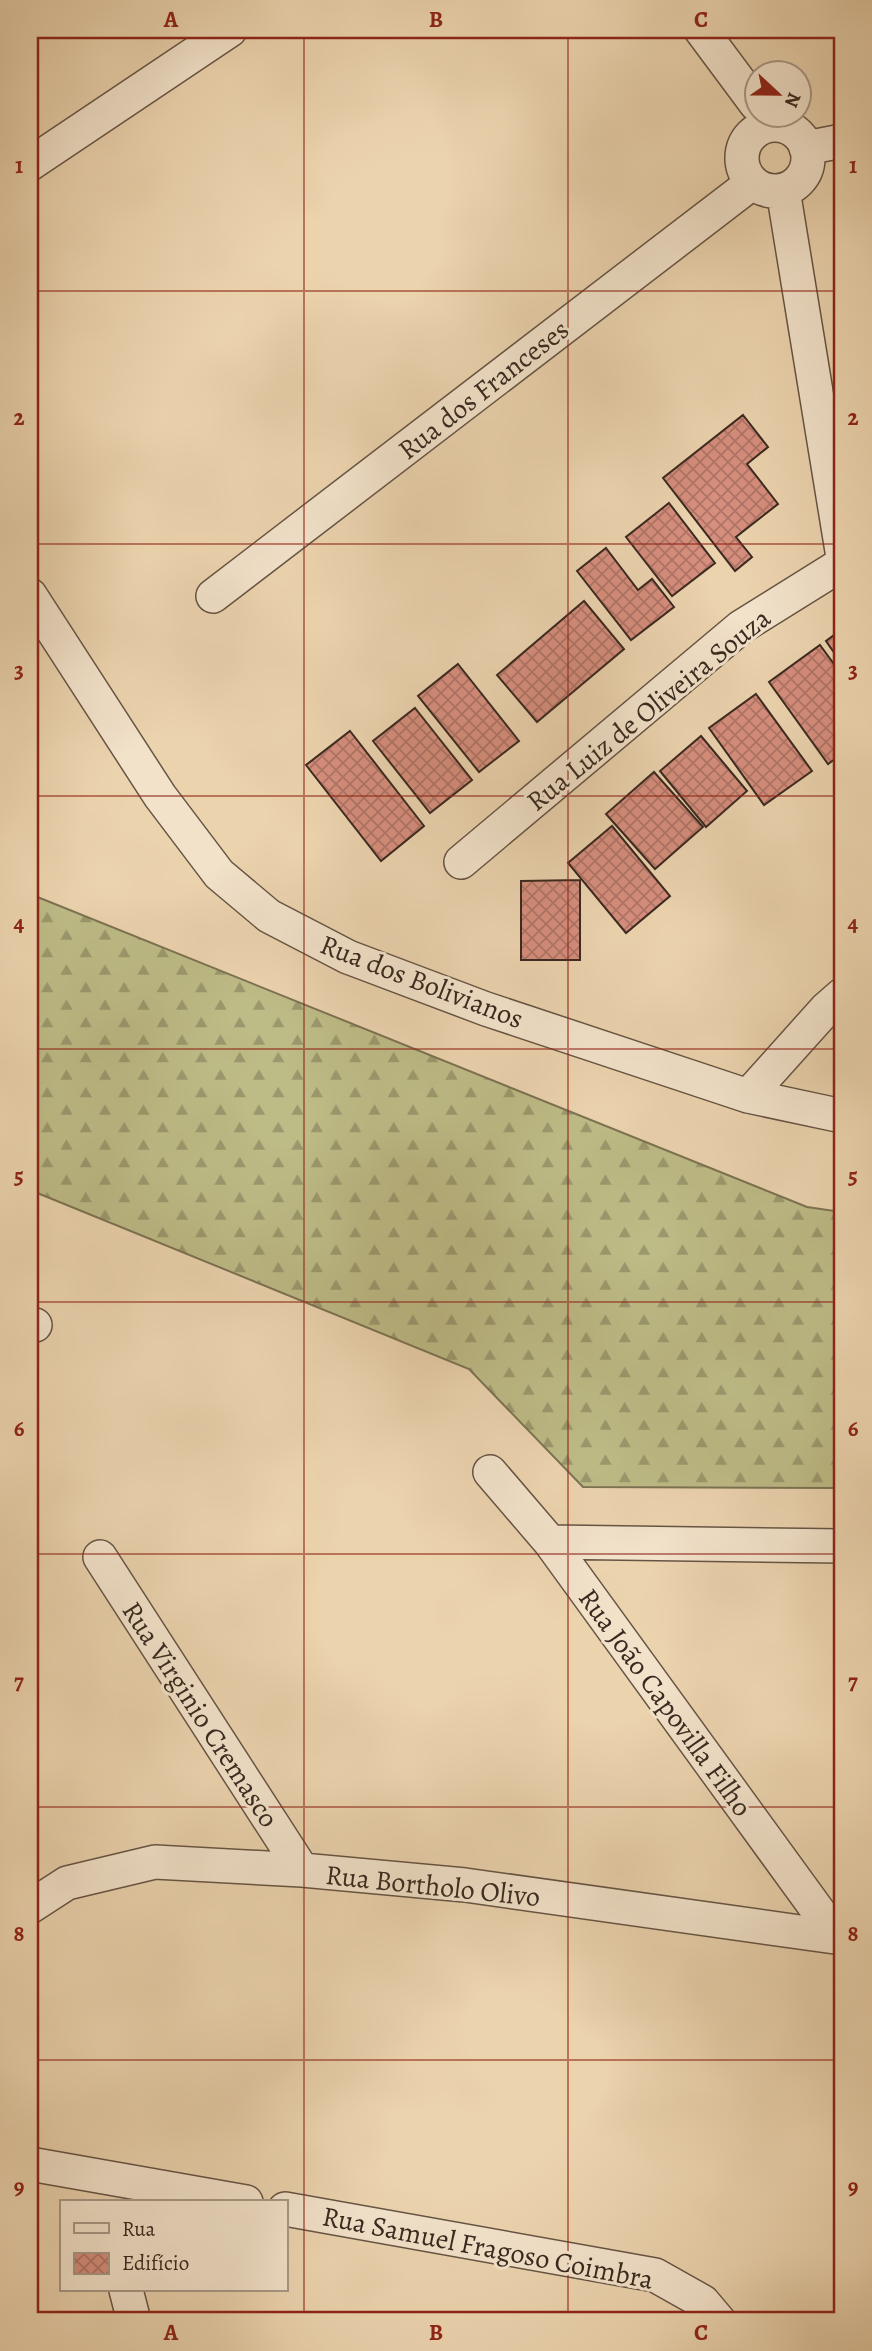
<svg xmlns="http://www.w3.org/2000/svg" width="872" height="2351" viewBox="0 0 872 2351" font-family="Alegreya,serif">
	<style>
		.forest { fill: url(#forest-firs); stroke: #7c7253; stroke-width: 2 }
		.building { fill: url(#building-cross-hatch); stroke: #3a2920; stroke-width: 2 }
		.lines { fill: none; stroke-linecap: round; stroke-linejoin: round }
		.minor-casing { stroke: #665444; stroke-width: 36 }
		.minor { stroke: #f2e2ca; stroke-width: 33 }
		.grid { fill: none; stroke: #8f2418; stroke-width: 2; stroke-opacity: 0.55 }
		.labels { text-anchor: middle; stroke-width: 6; stroke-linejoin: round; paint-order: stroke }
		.street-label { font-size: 28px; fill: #3a2920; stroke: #f2e2ca }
		.neatline { fill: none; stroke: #8f2418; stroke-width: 2.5 }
		.grid-label { font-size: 23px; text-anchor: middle; font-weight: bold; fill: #8f2418 }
	</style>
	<defs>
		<pattern id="forest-firs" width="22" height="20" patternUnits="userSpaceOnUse" patternTransform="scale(1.75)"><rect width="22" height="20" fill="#bdbb86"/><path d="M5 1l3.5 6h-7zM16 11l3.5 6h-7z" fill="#9b986d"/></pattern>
		<pattern id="building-cross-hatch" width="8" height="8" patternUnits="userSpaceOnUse" patternTransform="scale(1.75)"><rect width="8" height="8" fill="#d68e7d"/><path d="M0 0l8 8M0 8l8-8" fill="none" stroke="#af7466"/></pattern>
	</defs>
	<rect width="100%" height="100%" fill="#ebd3ae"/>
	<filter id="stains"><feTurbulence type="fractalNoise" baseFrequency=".00286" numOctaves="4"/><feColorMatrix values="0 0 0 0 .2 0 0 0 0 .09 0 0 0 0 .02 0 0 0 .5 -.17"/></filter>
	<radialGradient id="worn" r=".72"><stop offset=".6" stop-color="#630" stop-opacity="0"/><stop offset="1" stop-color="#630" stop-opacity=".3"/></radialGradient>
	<path class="forest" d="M 30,894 L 807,1207 L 842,1212 L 842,1488 L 583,1487 L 469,1369 L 30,1190 Z"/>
	<path class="building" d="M 743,415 L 768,447 L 747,464 L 778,504 L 736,537 L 752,557 L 735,571 L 663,478 Z
		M 669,503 L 715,563 L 672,596 L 626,537 Z
		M 606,548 L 638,590 L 652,579 L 674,607 L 631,640 L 577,571 Z
		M 584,601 L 624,649 L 537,722 L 497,675 Z
		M 842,629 L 842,664 L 826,641 Z
		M 820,645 L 842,675 L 842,754 L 828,764 L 769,682 Z
		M 458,664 L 519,741 L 479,772 L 418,696 Z
		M 756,694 L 812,771 L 764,805 L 709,728 Z
		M 415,708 L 472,780 L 430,813 L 373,741 Z
		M 350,731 L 424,826 L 381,861 L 306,765 Z
		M 701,736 L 747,791 L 706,827 L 660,771 Z
		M 654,772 L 703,827 L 655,869 L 606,814 Z
		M 612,826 L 670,896 L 626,933 L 568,863 Z
		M 580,880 L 580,960 L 521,960 L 521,881 Z"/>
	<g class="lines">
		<g class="minor-casing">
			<path id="minor" d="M 701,30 L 756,104
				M742 158a33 33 0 1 1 66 0a33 33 0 1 1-66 0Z
				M 806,148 L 842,141
				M 30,164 L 230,30
				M 783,190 L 842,551
				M 30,595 L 160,796 L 219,874 L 269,916 L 348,957 L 486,1009 L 748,1096 L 842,1116
				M 213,596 L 752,183
				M 461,862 L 741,627 L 842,564
				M 748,1096 L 826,1009 L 842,995
				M 30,1325 L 35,1325
				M 490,1472 L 550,1542 L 837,1937
				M 550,1542 L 842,1546
				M 100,1557 L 302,1870
				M 30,1907 L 67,1883 L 155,1862 L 302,1870 L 465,1885 L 842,1938
				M 30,2164 L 246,2202
				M 285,2209 L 655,2275 L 703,2302 L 719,2321
				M 126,2290 L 134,2321"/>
		</g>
		<use href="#minor" class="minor"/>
	</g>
	<path class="grid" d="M 304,30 L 304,2321M 568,30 L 568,2321M 30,291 L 842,291M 30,544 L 842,544M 30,796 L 842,796M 30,1049 L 842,1049M 30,1302 L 842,1302M 30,1554 L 842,1554M 30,1807 L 842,1807M 30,2060 L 842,2060"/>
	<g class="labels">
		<g class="street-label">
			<text transform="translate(483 389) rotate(-38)" y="10">Rua dos Franceses</text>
			<text transform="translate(648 709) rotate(-39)" y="10">Rua Luiz de Oliveira Souza</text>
			<text transform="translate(422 981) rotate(21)" y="10">Rua dos Bolivianos</text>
			<text transform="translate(666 1702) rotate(54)" y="10">Rua João Capovilla Filho</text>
			<text transform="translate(201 1714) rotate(57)" y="10">Rua Virginio Cremasco</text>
			<text transform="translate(433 1885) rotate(6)" y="10">Rua Bortholo Olivo</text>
			<text transform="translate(488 2247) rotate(11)" y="10">Rua Samuel Fragoso Coimbra</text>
		</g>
	</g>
	<rect width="872" height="2351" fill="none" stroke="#ebd3ae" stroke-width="77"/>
	<rect x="60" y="2200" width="228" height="91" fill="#f2e2ca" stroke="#a89886" stroke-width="2"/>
	<rect x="74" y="2223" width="35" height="10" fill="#f2e2ca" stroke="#a89886" stroke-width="2"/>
	<text x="122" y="2236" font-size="21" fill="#3a2920">Rua</text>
	<rect x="74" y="2253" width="35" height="21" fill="url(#building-cross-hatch)" stroke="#a89886" stroke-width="2"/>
	<text x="122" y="2270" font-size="21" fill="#3a2920">Edifício</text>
	<g transform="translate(778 94) rotate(112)"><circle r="33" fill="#f2e2ca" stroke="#a89886" stroke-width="2"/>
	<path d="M0-5L12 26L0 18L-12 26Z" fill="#8f2418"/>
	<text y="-10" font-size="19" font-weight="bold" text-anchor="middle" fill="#3a2920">N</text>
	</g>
	<rect x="38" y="38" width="796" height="2274" class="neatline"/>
	<g class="grid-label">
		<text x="171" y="27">A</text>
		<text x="436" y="27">B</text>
		<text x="701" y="27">C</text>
		<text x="19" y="173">1</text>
		<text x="853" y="173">1</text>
		<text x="19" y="425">2</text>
		<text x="853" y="425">2</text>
		<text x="19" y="678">3</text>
		<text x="853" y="678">3</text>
		<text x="19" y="931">4</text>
		<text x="853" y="931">4</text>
		<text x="19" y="1183">5</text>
		<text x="853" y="1183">5</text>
		<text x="19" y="1436">6</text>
		<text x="853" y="1436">6</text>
		<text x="19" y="1689">7</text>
		<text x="853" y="1689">7</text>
		<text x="19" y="1941">8</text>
		<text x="853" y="1941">8</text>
		<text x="19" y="2194">9</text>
		<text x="853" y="2194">9</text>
		<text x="171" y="2340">A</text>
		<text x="436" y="2340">B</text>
		<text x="701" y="2340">C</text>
	</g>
	<rect width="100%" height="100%" filter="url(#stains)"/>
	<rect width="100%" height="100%" fill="url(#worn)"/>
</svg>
